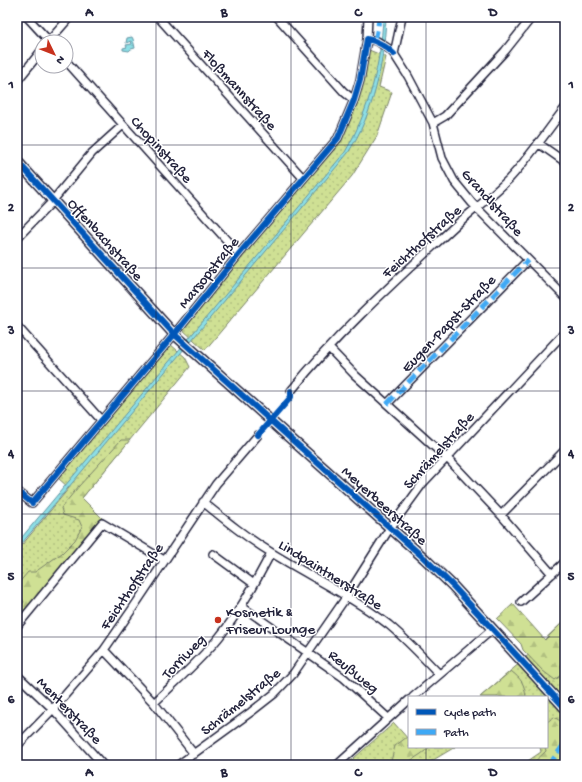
<svg xmlns="http://www.w3.org/2000/svg" width="582" height="782" viewBox="0 0 582 782" font-family="'Gochi Hand',sans-serif">
	<style>
		.grass { fill: url(#grass-dots); stroke: #788168 }
		.forest { fill: url(#forest-firs); stroke: #788168 }
		.water { fill: url(#water-ripples); stroke: #6293a2 }
		.lines { fill: none; stroke-linecap: round; stroke-linejoin: round }
		.minor-casing { stroke: #22223b; stroke-width: 10 }
		.tertiary-casing { stroke: #22223b; stroke-width: 12 }
		.minor { stroke: #fff; stroke-width: 7 }
		.tertiary { stroke: #fff; stroke-width: 9 }
		.quiet { stroke: #3fa9f5; stroke-width: 5; stroke-dasharray: 10 5; stroke-linecap: butt }
		.cycleway-casing { stroke: #fff; stroke-width: 8 }
		.cycleway { stroke: #0057b8; stroke-width: 6 }
		.grid { fill: none; stroke: #22223b; stroke-width: 1; stroke-opacity: 0.55 }
		.poi-dot { fill: #c8321e; stroke: #fff; stroke-width: 1.5 }
		.labels { text-anchor: middle; stroke-width: 3; stroke-linejoin: round; paint-order: stroke }
		.street-label { font-size: 15px; fill: #22223b; stroke: #fff }
		.poi-label { font-size: 15px; fill: #22223b; stroke: #fff; text-anchor: start }
		.neatline { fill: none; stroke: #22223b; stroke-width: 1.5 }
		.grid-label { font-size: 13px; text-anchor: middle; font-weight: bold; fill: #22223b }
	</style>
	<defs>
		<pattern id="grass-dots" width="8" height="8" patternUnits="userSpaceOnUse"><rect width="8" height="8" fill="#cfe094"/><path d="M2 2h.1M6 6h.1" fill="none" stroke="#b1c080" stroke-width="1.8" stroke-linecap="round"/></pattern>
		<pattern id="forest-firs" width="22" height="20" patternUnits="userSpaceOnUse"><rect width="22" height="20" fill="#cfe094"/><path d="M5 1l3.5 6h-7zM16 11l3.5 6h-7z" fill="#b1c080"/></pattern>
		<pattern id="water-ripples" width="26" height="14" patternUnits="userSpaceOnUse"><rect width="26" height="14" fill="#8ddfe6"/><path d="M2 4q2-2 4 0t4 0M15 11q2-2 4 0t4 0" fill="none" stroke="#79bfc6"/></pattern>
	</defs>
	<rect width="100%" height="100%" fill="#fff"/>
	<filter id="ink" filterUnits="userSpaceOnUse"><feTurbulence type="fractalNoise" baseFrequency=".025" numOctaves="2"/><feDisplacementMap in="SourceGraphic" scale="8" xChannelSelector="R" yChannelSelector="G"/><feConvolveMatrix kernelMatrix="1 2 1 2 8 2 1 2 1" color-interpolation-filters="sRGB"/></filter>
	<g filter="url(#ink)">
		<path class="grass" d="M 369,50 L 386,57 L 379,87 L 392,92 L 377,136 L 352,176 L 205,350 L 182,329 L 341,140 L 355,109 L 365,76 Z
			M 170,344 L 185,357 L 190,367 L 82,498 L 102,518 L 17,620 L 17,551 L 69,488 L 58,478 Z
			M 565,620 L 565,764 L 522,765 L 541,752 L 540,747 L 547,747 L 547,697 L 480,697 L 521,662 Z
			M 394,723 L 409,740 L 409,747 L 415,747 L 417,749 L 420,747 L 455,747 L 425,765 L 346,765 Z"/>
		<path class="forest" d="M 121,440 L 130,440 L 82,498 L 102,518 L 17,620 L 17,610 L 24,602 L 21,597 L 17,596 L 17,585 L 28,572 L 35,572 L 62,553 L 75,540 L 82,527 L 79,520 L 63,515 L 61,508 L 79,486 Z
			M 513,604 L 545,640 L 565,620 L 565,653 L 561,666 L 562,675 L 555,680 L 543,671 L 523,650 L 521,644 L 497,619 Z
			M 511,671 C 522,680 524,683 526,697 L 480,697 Z
			M 554,717 L 565,724 L 565,764 L 531,765 L 546,751 L 545,747 L 547,747 L 547,722 Z
			M 407,737 L 409,740 L 409,747 L 415,747 L 417,749 L 420,747 L 430,747 L 421,754 L 404,765 L 387,765 L 391,761 L 395,746 Z"/>
		<path class="water" d="M 383,17 L 386,17 C 384,65 374,112 348,153 L 17,549 L 17,543 L 345,152 C 369,111 381,64 383,17 Z
			M 132,37 L 133,39 L 135,48 L 131,49 L 129,51 L 123,50 L 123,48 L 127,47 L 126,45 L 132,44 L 131,41 L 126,43 L 127,38 Z"/>
		<g class="lines">
			<g class="minor-casing">
				<path id="minor" d="M 27,17 L 50,42
					M 158,17 L 303,178
					M 277,17 L 344,92 L 354,100
					M 367,39 L 377,41 L 389,49 L 394,54 L 408,76 L 433,123 L 442,158 L 454,181 L 472,203 L 565,297
					M 48,42 L 70,17
					M 394,54 L 402,17
					M 66,61 L 239,254
					M 17,81 L 42,50
					M 433,123 L 445,116 L 505,51 L 532,17
					M 538,143 L 565,162
					M 17,238 L 50,204 L 92,153 L 123,125
					M 17,326 L 101,420
					M 329,348 L 355,375 L 451,462 L 501,515 L 552,574
					M 291,391 C 340,330 399,278 456,225 C 473,210 492,196 509,179 C 529,158 547,131 565,108
					M 387,404 L 528,260
					M 17,491 L 32,503 L 177,331 L 239,254 L 338,138 L 354,100 L 360,80 L 367,39 L 368,17
					M 203,502 C 225,520 247,538 272,553 C 311,577 353,597 389,625 C 407,640 423,657 439,674
					M 501,515 L 565,450
					M 213,554 L 254,584
					M 521,602 L 565,562
					M 241,606 L 344,678 L 388,718
					M 17,626 L 102,523 L 164,560
					M 104,650 L 154,703 L 194,754
					M 17,675 L 53,709 L 103,765
					M 413,697 L 493,629
					M 154,703 C 176,681 201,660 220,636 C 241,610 256,581 271,553
					M 17,746 L 53,709 L 104,650 L 133,608 L 216,484 L 258,435
					M 178,765 L 251,712 L 274,694 L 293,674 L 347,596 L 388,531 L 423,483 L 565,332
					M 337,765 L 409,700"/>
			</g>
			<g class="tertiary-casing">
				<path id="tertiary" d="M 17,161 L 174,334 L 424,558 L 452,585 L 565,708"/>
			</g>
			<use href="#minor" class="minor"/>
			<use href="#tertiary" class="tertiary"/>
			<path class="quiet" d="M 375,40 L 378,27 L 379,17
				M 387,404 L 528,260
				M 549,765 L 565,743"/>
			<g class="cycleway-casing">
				<path id="cycleway" d="M 17,161 L 174,334 L 424,558 L 452,585 L 565,708
					M 258,435 L 291,397 L 291,391
					M 17,491 L 32,503 L 177,331 L 239,254 L 338,138 L 354,100 L 360,80 L 367,39 C 378,41 386,46 394,54"/>
			</g>
			<use href="#cycleway" class="cycleway"/>
		</g>
	</g>
	<path class="grid" d="M 156,17 L 156,765M 291,17 L 291,765M 426,17 L 426,697M 17,145 L 565,145M 17,268 L 565,268M 17,391 L 565,391M 17,514 L 565,514M 17,637 L 565,637M 426,747 L 426,765"/>
	<circle class="poi-dot" cx="218" cy="620" r="4"/>
	<g class="labels">
		<g class="street-label">
			<text transform="translate(240 89) rotate(48)" y="5">Floßmannstraße</text>
			<text transform="translate(162 149) rotate(48)" y="5">Chopinstraße</text>
			<text transform="translate(493 202) rotate(48)" y="5">Grandlstraße</text>
			<text transform="translate(106 239) rotate(48)" y="5">Offenbachstraße</text>
			<text transform="translate(421 241) rotate(-42)" y="5">Feichthofstraße</text>
			<text transform="translate(208 272) rotate(-51)" y="5">Marsopstraße</text>
			<text transform="translate(448 323) rotate(-46)" y="5">Eugen-Papst-Straße</text>
			<text transform="translate(438 450) rotate(-48)" y="5">Schrämelstraße</text>
			<text transform="translate(385 505) rotate(42)" y="5">Meyerbeerstraße</text>
			<text transform="translate(331 574) rotate(32)" y="5">Lindpaintnerstraße</text>
			<text transform="translate(131 586) rotate(-56)" y="5">Feichthofstraße</text>
			<text transform="translate(183 656) rotate(-46)" y="5">Torriweg</text>
			<text transform="translate(354 671) rotate(39)" y="5">Reußweg</text>
			<text transform="translate(240 701) rotate(-39)" y="5">Schrämelstraße</text>
			<text transform="translate(70 710) rotate(46)" y="5">Menterstraße</text>
		</g>
		<g class="poi-label">
			<text x="226" y="616">Kosmetik &amp;<tspan x="226" dy="17">Friseur Lounge</tspan></text>
		</g>
	</g>
	<rect width="582" height="782" fill="none" stroke="#fff" stroke-width="44"/>
	<rect x="408" y="696" width="140" height="52" fill="#ffffff" stroke="#a7a7b1"/>
	<rect x="416" y="709" width="20" height="6" fill="#0057b8" stroke="#a7a7b1"/>
	<text x="444" y="716" font-size="12" fill="#22223b">Cycle path</text>
	<rect x="416" y="729" width="20" height="6" fill="#3fa9f5" stroke="#a7a7b1"/>
	<text x="444" y="736" font-size="12" fill="#22223b">Path</text>
	<g transform="translate(54 54) rotate(133)"><circle r="19" fill="#ffffff" stroke="#a7a7b1"/>
	<path d="M0-3L7 15L0 10L-7 15Z" fill="#c8321e"/>
	<text y="-6" font-size="11" font-weight="bold" text-anchor="middle" fill="#22223b">N</text>
	</g>
	<rect x="22" y="22" width="538" height="738" class="neatline"/>
	<g class="grid-label">
		<text x="89" y="16">A</text>
		<text x="224" y="16">B</text>
		<text x="358" y="16">C</text>
		<text x="493" y="16">D</text>
		<text x="11" y="88">1</text>
		<text x="571" y="88">1</text>
		<text x="11" y="211">2</text>
		<text x="571" y="211">2</text>
		<text x="11" y="334">3</text>
		<text x="571" y="334">3</text>
		<text x="11" y="457">4</text>
		<text x="571" y="457">4</text>
		<text x="11" y="580">5</text>
		<text x="571" y="580">5</text>
		<text x="11" y="703">6</text>
		<text x="571" y="703">6</text>
		<text x="89" y="776">A</text>
		<text x="224" y="776">B</text>
		<text x="358" y="776">C</text>
		<text x="493" y="776">D</text>
	</g>
</svg>
